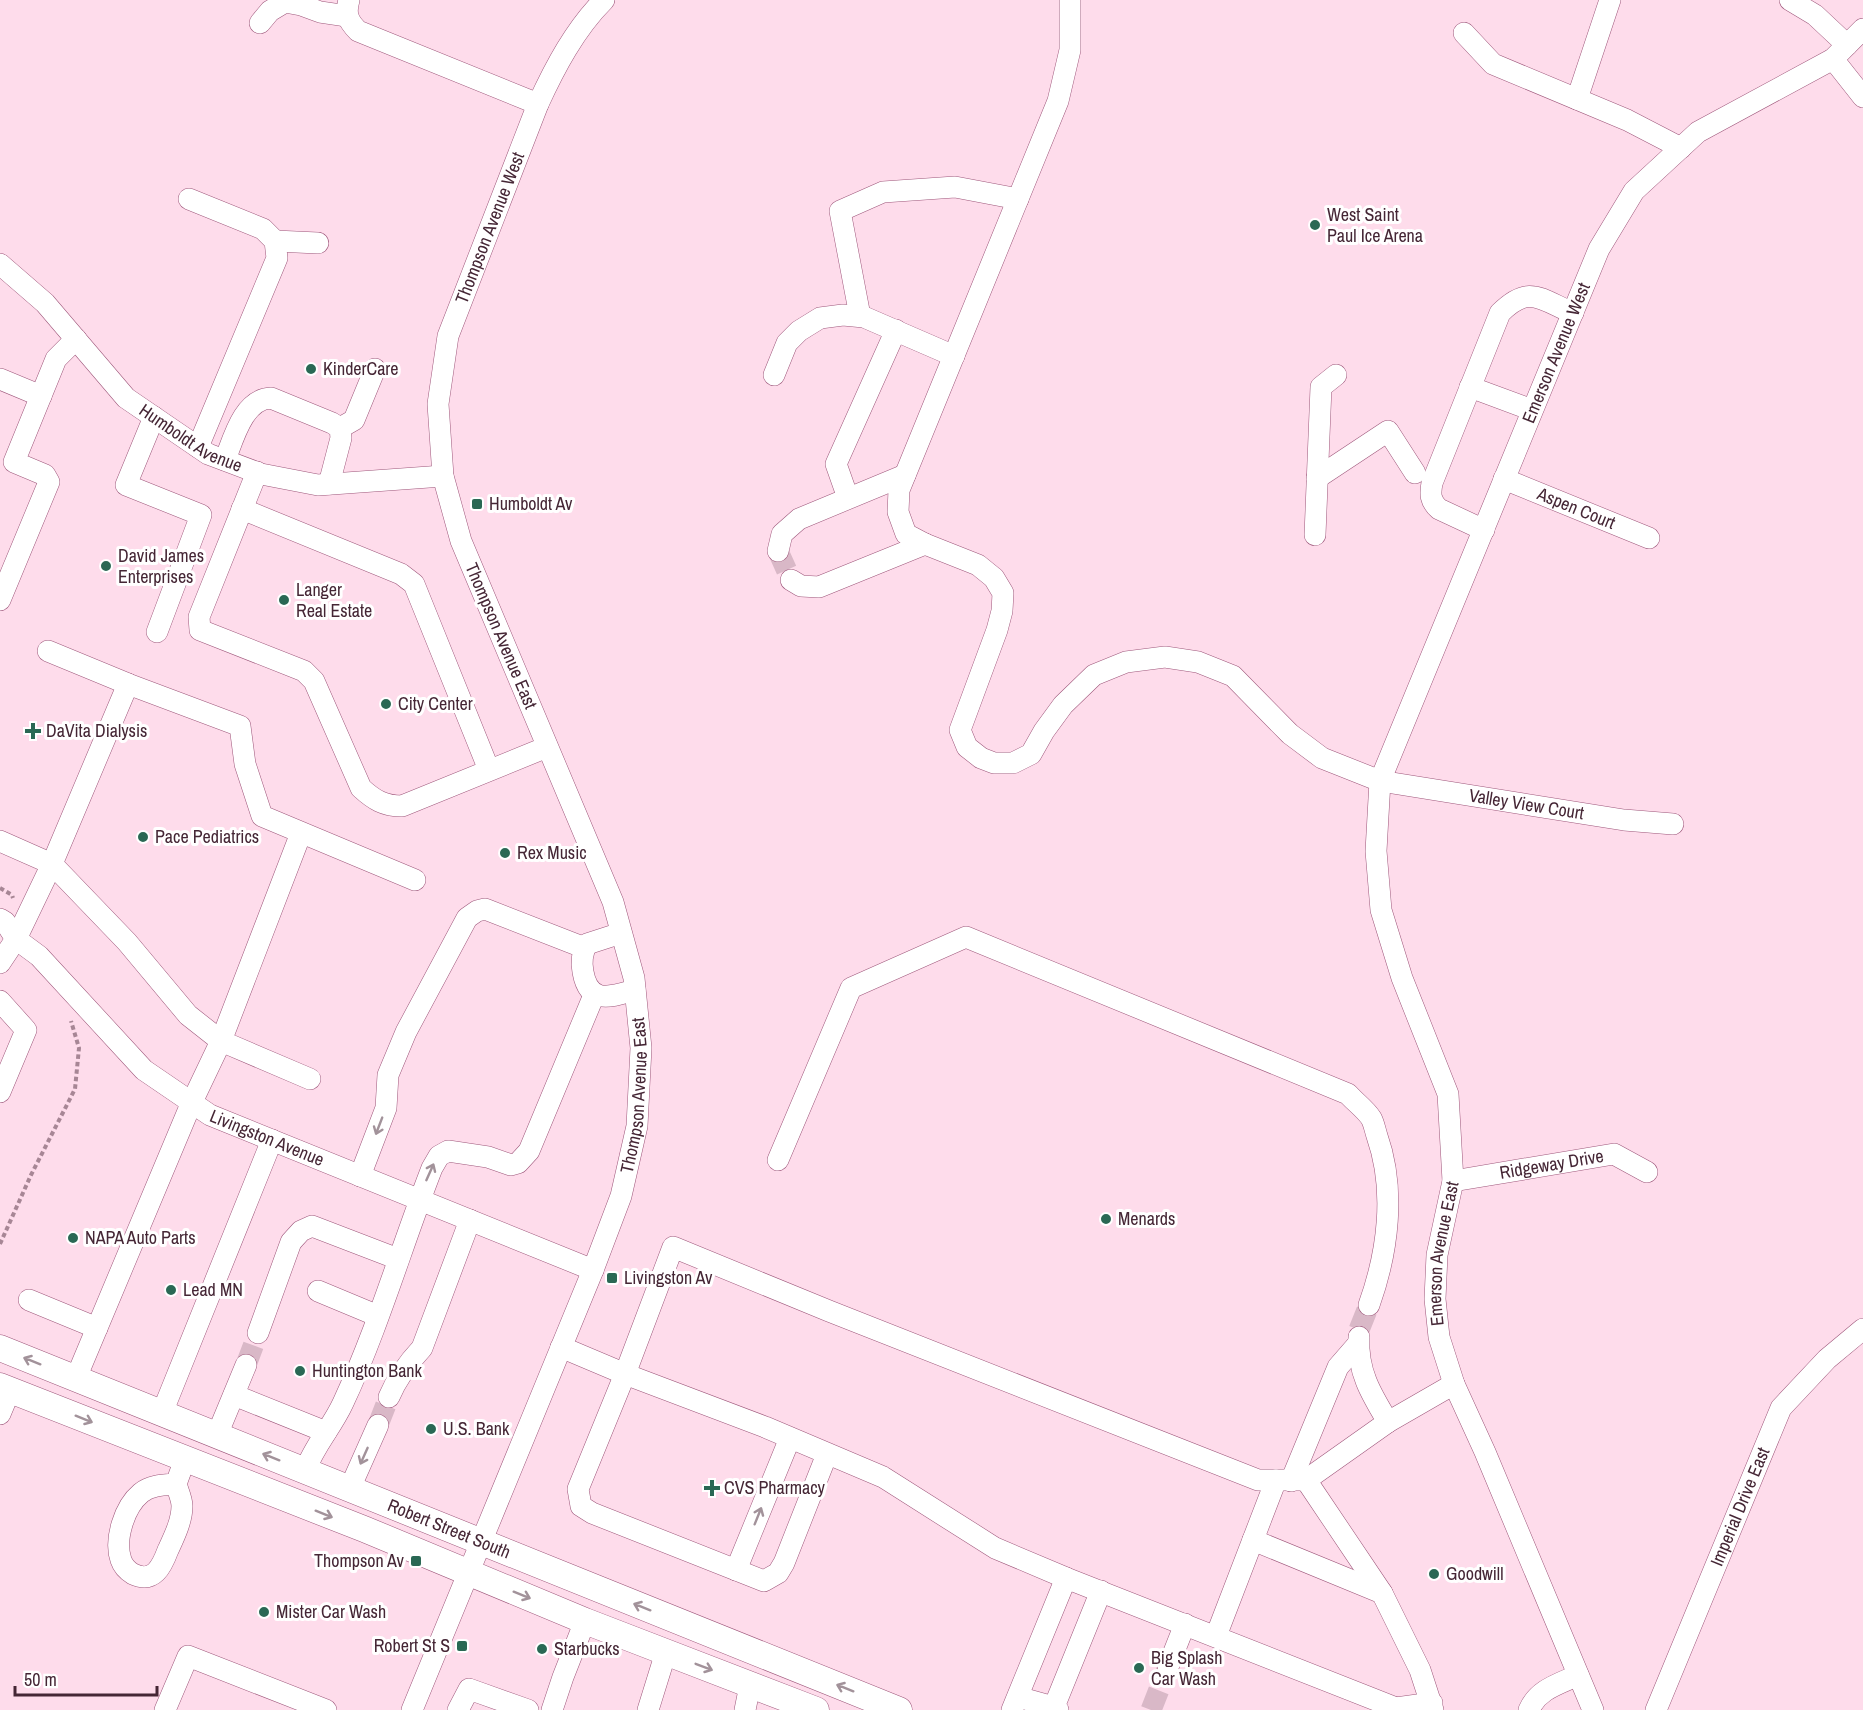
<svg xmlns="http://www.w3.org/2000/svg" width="1863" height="1710" viewBox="0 0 1863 1710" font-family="'Archivo Narrow',sans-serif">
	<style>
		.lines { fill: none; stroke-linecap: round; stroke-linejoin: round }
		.minor-tunnel { stroke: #d9b8c7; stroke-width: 21; stroke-dasharray: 21 10; stroke-linecap: butt }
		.minor-casing { stroke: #9e577b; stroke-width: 22 }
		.major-casing { stroke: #9e577b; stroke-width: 27 }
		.path { stroke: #a78695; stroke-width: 4; stroke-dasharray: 4.5 3; stroke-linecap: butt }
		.minor { stroke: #fff; stroke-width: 21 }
		.major { stroke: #fff; stroke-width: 26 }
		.oneway { stroke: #a2929a }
		.poi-dot { fill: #2a6854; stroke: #fff; stroke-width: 2 }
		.labels { text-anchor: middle; stroke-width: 6; stroke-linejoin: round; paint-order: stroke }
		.poi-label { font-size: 18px; fill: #452635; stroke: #fff; text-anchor: start }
		.street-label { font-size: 18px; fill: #452635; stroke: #fff }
	</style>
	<rect width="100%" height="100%" fill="#fedceb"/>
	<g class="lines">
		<path class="minor-tunnel" d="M 778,551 L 791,580
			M 1359,1330 L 1369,1305
			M 246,1365 L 258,1333
			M 378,1425 L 389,1397
			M 1151,1710 L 1168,1667"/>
		<g class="minor-casing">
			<g id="minor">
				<path d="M 349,0 C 345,14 348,21 358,31 L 538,104"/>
				<path id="s1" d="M 1070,0 L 1070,50 L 1058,101 L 899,490 L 898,512 L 906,534 L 925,544 L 978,565 L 994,578 L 1003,593 L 1002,611 L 997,630 L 960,730 L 967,747 L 981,758 L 994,763 L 1013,763 L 1031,754 L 1044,731 L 1063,705 L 1094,675 L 1126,662 L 1165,657 L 1198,662 L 1233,676 L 1290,734 L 1322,758 L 1380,781 L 1624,820 L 1673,824"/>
				<path d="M 1790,0 L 1815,15 L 1847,45"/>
				<path d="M 260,23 L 270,11 L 285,2 L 301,5 L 320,12 L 347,16"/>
				<path d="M 1464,33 L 1493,64 L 1627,120 L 1681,148"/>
				<path d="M 1833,59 L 1863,97"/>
				<path d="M 1577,99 L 1610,0"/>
				<path d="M 189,199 L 263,229 L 275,241 L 277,258 L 198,447"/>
				<path d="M 275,241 L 318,243"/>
				<path id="s2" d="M 0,264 L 45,303 L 126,398 L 208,454 L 261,474 L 318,485 L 443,476"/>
				<path d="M 860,316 L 840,211 L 883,192 L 955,187 L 1018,199"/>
				<path d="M 774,375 L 787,343 L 799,331 L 820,318 L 843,315 L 864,317 L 954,356"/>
				<path d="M 0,379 L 41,396"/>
				<path d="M 1470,387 L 1532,410"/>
				<path d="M 154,417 L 126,485 L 201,515 L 157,632"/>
				<path d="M 340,428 L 354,420 L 375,369"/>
				<path d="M 225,460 C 233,440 243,399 271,398 L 332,423 L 340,428 L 341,438 L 329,484"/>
				<path d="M 257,472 L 199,617 L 200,630 L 304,671 L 314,681 L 361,788 C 374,800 384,806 402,806 L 547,747"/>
				<path d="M 1317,478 L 1388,431 L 1415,473"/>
				<path id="s3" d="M 1504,479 L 1649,538"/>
				<path d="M 848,498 L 836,464 L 896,330"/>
				<path d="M 242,509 L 401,574 L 414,584 L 489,770"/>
				<path d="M 1484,530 L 1439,509 C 1430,501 1430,494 1432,483 L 1500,313 C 1529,284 1540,299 1573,313"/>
				<path d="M 1315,535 L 1321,387 L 1336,375"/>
				<path d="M 778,551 L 782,534 L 799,519 L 905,475"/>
				<path d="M 791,580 L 801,586 L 819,587 L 925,544"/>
				<path d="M 0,600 L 49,482 L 45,475 L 14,462 L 56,359 L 76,339"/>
				<path d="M 48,651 L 128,684"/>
				<path d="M 301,833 L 221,1041 L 310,1079"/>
				<path d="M 0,841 L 52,864 L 16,939 L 0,963"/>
				<path id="s4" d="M 0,919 L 5,922 L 16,939 L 39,956 L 144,1070 L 210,1115 L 593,1270"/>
				<path d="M 621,933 L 587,944 C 582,953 581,962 583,972 C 589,1005 610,997 635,990"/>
				<path d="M 0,1001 L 26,1030 L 0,1092"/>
				<path d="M 778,1160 L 851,988 L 966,937 L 1348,1094 C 1355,1102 1365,1109 1371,1118 C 1374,1123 1375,1130 1377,1136 C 1396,1190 1388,1252 1369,1305"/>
				<path d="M 360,1176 L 386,1108 L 388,1075 L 406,1032 L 467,918 L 477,911 L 485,909 L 585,948"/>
				<path id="s5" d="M 1453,1181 L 1614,1154 L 1647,1172"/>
				<path d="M 318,1291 L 378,1316"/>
				<path d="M 29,1300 L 97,1328"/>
				<path d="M 258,1333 L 291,1242 L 301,1231 L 312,1226 L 398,1259"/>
				<path d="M 1359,1337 C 1357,1371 1371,1394 1388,1422"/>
				<path d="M 561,1347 L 625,1374 L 673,1247 L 829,1311 L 1258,1480 L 1306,1480 L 1388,1422 L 1454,1384"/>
				<path d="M 76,1378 L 191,1104 L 221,1041 L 188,1015 L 127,942 L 52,864 L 128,684 L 240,726 L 245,764 L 262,816 L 415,880"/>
				<path d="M 234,1395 L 326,1432"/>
				<path d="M 389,1397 C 397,1378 407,1364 422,1348 L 470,1220"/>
				<path d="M 162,1413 L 272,1140"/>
				<path d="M 0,1414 L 10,1390"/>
				<path d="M 217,1435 L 246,1365"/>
				<path d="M 827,1454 L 784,1563 L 778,1573 L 764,1581 L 592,1513 L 581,1506 L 578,1489 L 625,1374 L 765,1427 L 883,1477 L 995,1548 L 1066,1578"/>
				<path d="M 305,1471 C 314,1446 332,1427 343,1403 C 378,1328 402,1245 432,1168 L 439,1156 L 448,1151 L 488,1157 L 511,1165 L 518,1163 L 529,1151 L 594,995"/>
				<path d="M 1306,1480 L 1382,1593"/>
				<path d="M 1291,1481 L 1338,1367 L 1358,1344"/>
				<path d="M 176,1484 C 178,1491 182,1499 182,1506 C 182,1521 174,1537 168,1550 C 162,1566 154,1584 133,1574 C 128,1571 123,1566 121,1560 C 114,1540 124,1507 141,1493 C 151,1485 164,1485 176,1484 L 185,1459"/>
				<path d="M 350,1488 L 378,1425"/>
				<path d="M 1253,1540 L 1382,1593 L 1420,1670 L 1433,1710"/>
				<path d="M 736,1570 L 790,1438"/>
				<path d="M 1216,1636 L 1276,1480"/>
				<path d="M 1168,1667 L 1185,1624"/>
				<path d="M 1018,1697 L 1054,1707"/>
				<path d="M 1396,1708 L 1432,1703"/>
				<path d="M 165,1710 L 188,1656 L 326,1710"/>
				<path id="s6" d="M 412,1710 L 593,1270 L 621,1196 L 637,1126 L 641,1048 L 634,978 L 613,902 L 461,541 L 443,476 L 438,404 L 448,336 L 538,104 C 555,67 575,29 604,0"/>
				<path d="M 458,1710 L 469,1689 L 528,1710"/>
				<path d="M 552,1710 L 563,1677 L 585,1621"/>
				<path d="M 648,1710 L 666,1652"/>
				<path d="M 745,1710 L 750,1685"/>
				<path d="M 1012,1710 L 1066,1578 L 1396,1708 L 1395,1710"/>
				<path d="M 1058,1710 L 1054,1707 L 1101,1591"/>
				<path d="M 1529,1710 C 1538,1689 1559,1684 1578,1675"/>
				<path id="s7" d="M 1593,1710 L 1485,1452 L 1454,1384 L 1439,1337 L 1435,1299 L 1437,1255 L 1453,1181 L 1448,1094 L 1402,978 L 1381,910 L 1376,851 L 1380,781 L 1599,249 L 1634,191 L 1698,132 L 1833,59 L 1863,29"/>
				<path id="s8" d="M 1656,1710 L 1781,1408 L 1827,1359 L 1863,1329"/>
			</g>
		</g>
		<g class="major-casing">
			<g id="major">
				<path id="s9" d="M 0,1348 L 899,1710"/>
				<path d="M 0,1386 L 364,1529 L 585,1621 L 816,1710"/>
			</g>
		</g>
		<path class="path" d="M 0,888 L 12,895 L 13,898
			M 0,1244 L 31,1175 L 75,1089 L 79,1048 L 71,1021"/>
		<use href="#minor" class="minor"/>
		<use href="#major" class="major"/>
	</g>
	<defs><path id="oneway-shaft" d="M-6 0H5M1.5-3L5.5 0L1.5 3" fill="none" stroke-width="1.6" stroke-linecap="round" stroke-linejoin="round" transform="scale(1.5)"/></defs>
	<g class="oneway">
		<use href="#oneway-shaft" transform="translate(379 1126) rotate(111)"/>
		<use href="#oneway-shaft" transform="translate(430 1172) rotate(-66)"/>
		<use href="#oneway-shaft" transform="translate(32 1361) rotate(-158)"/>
		<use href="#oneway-shaft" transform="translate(84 1419) rotate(22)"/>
		<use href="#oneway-shaft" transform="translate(364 1456) rotate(114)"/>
		<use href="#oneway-shaft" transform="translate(271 1457) rotate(-158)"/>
		<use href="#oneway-shaft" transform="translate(324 1514) rotate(22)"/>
		<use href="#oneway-shaft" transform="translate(758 1516) rotate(-68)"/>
		<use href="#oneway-shaft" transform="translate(522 1595) rotate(22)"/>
		<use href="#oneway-shaft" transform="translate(642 1607) rotate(-158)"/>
		<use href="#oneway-shaft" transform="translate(704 1667) rotate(21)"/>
		<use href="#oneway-shaft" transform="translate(845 1688) rotate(-158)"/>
	</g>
	<g class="poi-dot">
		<circle cx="1315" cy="225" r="6"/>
		<circle cx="311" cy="369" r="6"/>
		<rect x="471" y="498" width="12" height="12" rx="3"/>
		<circle cx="106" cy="566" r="6"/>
		<circle cx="284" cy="600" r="6"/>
		<circle cx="386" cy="704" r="6"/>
		<path d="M30 722h6v6h6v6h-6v6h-6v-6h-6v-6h6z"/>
		<circle cx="143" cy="837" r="6"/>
		<circle cx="505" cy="853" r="6"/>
		<circle cx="1106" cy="1219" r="6"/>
		<circle cx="73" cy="1238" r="6"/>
		<rect x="606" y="1272" width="12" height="12" rx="3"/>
		<circle cx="171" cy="1290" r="6"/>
		<circle cx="300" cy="1371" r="6"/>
		<circle cx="431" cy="1429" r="6"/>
		<path d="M709 1479h6v6h6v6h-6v6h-6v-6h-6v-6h6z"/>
		<rect x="410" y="1555" width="12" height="12" rx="3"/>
		<circle cx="1434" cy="1574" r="6"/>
		<circle cx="264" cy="1612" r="6"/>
		<rect x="456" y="1640" width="12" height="12" rx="3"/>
		<circle cx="542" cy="1649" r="6"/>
		<circle cx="1139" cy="1668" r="6"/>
	</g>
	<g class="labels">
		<g class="poi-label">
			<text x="1327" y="221">West Saint<tspan x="1327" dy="21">Paul Ice Arena</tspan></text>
			<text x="323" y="375">KinderCare</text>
			<text x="489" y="510">Humboldt Av</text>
			<text x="118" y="562">David James<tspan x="118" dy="21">Enterprises</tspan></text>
			<text x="296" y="596">Langer<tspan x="296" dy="21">Real Estate</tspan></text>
			<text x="398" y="710">City Center</text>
			<text x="46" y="737">DaVita Dialysis</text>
			<text x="155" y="843">Pace Pediatrics</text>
			<text x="517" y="859">Rex Music</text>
			<text x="1118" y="1225">Menards</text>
			<text x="85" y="1244">NAPA Auto Parts</text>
			<text x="624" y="1284">Livingston Av</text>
			<text x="183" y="1296">Lead MN</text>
			<text x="312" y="1377">Huntington Bank</text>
			<text x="443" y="1435">U.S. Bank</text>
			<text x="724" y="1494">CVS Pharmacy</text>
			<text x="404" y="1567" text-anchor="end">Thompson Av</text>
			<text x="1446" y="1580">Goodwill</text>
			<text x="276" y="1618">Mister Car Wash</text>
			<text x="450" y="1652" text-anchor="end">Robert St S</text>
			<text x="554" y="1655">Starbucks</text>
			<text x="1151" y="1664">Big Splash<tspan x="1151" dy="21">Car Wash</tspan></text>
		</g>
		<g class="street-label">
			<text dy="6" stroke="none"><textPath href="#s6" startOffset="1570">Thompson Avenue West</textPath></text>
			<text dy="6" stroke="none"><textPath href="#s7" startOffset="1437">Emerson Avenue West</textPath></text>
			<text dy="6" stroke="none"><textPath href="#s2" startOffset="261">Humboldt Avenue</textPath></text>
			<text dy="6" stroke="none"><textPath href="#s3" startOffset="78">Aspen Court</textPath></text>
			<text transform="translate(501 636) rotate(67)" y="6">Thompson Avenue East</text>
			<text dy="6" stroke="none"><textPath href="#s1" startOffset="1497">Valley View Court</textPath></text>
			<text dy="6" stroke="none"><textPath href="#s6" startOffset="657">Thompson Avenue East</textPath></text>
			<text dy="6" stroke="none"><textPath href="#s4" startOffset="351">Livingston Avenue</textPath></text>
			<text dy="6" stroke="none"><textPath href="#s5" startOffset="100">Ridgeway Drive</textPath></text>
			<text dy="6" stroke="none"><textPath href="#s7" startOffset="488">Emerson Avenue East</textPath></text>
			<text dy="6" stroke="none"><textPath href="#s8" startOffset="220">Imperial Drive East</textPath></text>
			<text dy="6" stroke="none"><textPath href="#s9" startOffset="484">Robert Street South</textPath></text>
		</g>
	</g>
	<path d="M15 1686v9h142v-9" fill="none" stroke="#452635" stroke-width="3"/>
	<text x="24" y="1686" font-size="18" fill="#452635" stroke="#ffffff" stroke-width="4.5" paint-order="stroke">50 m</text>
</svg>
